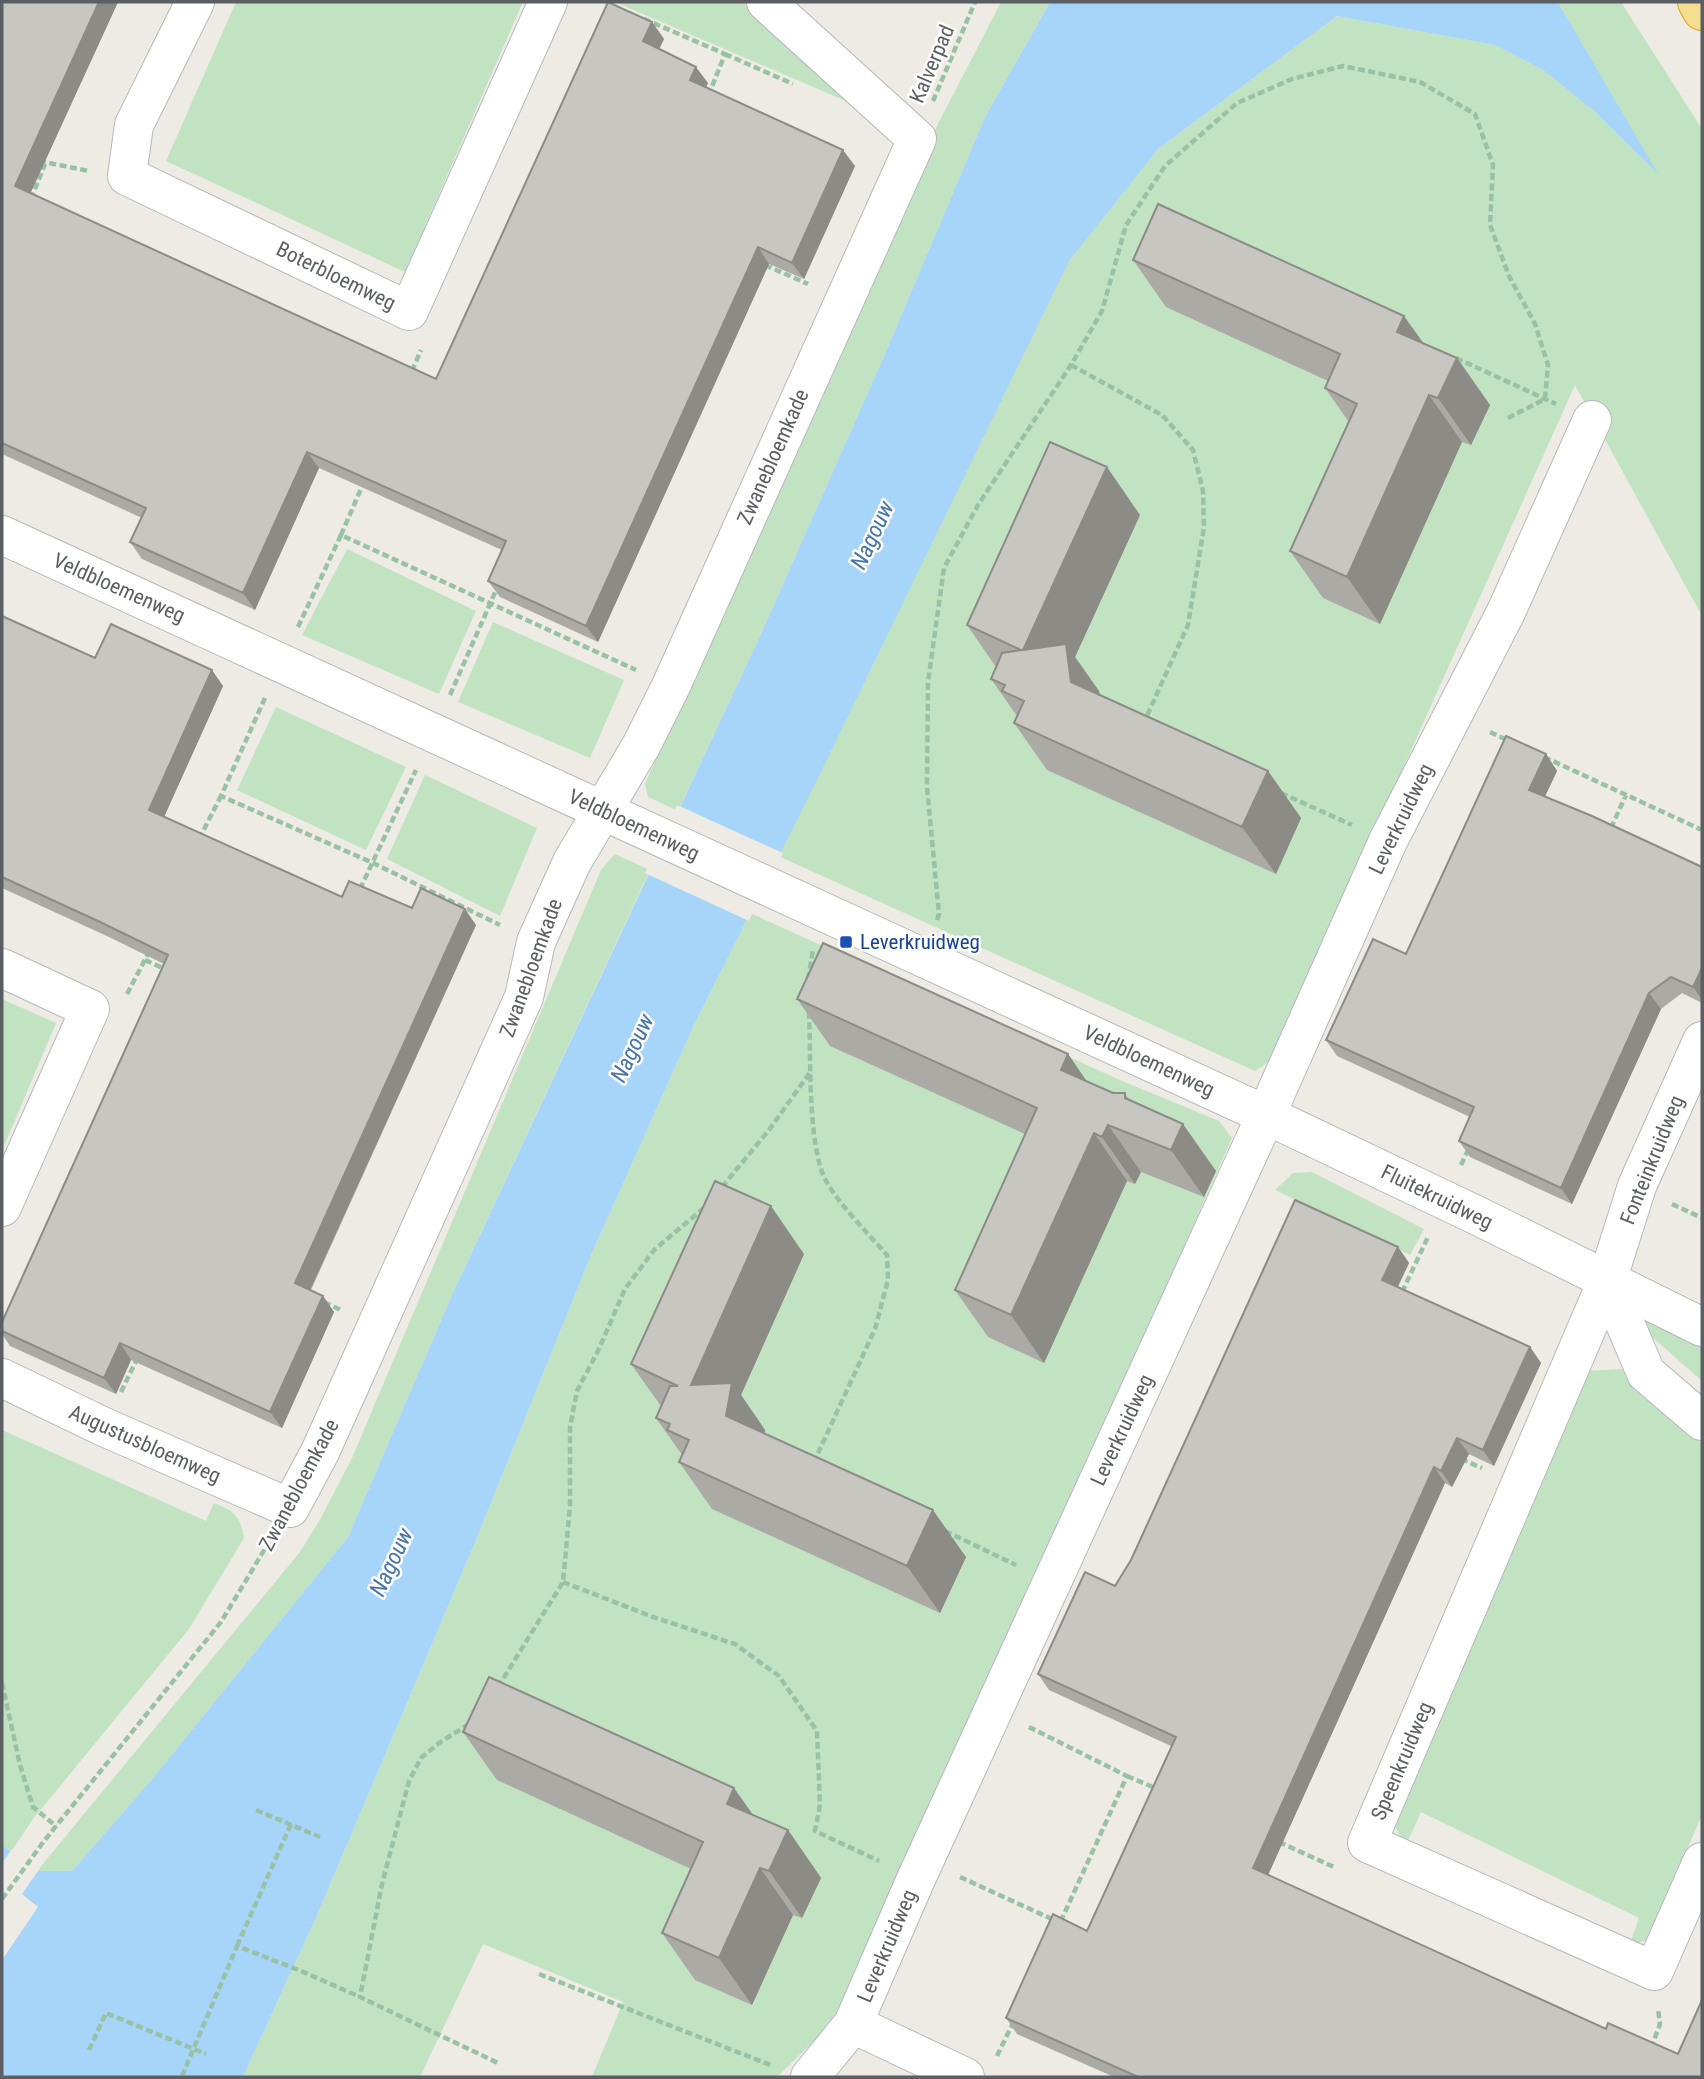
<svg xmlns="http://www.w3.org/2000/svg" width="1704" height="2079" viewBox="0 0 1704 2079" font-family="'Roboto Condensed',sans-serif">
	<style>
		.green { fill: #c1e3c2 }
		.water { fill: #a7d4f9 }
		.pier { fill: #edebe3 }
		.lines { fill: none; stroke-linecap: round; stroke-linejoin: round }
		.street-casing { stroke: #b6b9bd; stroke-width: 40 }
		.highway-casing { stroke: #e1a30f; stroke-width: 40 }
		.path { stroke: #99c1a5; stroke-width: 4.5; stroke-dasharray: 7 3.5; stroke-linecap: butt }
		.street { stroke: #fff; stroke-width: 38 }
		.highway { stroke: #f5de92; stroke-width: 38 }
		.wall { fill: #acaaa5 }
		.shaded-wall { fill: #8c8b86 }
		.building { fill: #c8c6c0; stroke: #8c8b86; stroke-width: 2 }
		.transit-dot { fill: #1a4fb4; stroke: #fff; stroke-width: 2.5 }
		.labels { text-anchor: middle; stroke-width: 5; stroke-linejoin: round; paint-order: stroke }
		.street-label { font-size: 21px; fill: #5b5f63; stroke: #fff }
		.transit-label { font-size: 21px; fill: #164399; stroke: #fff; text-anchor: start }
		.water-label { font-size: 23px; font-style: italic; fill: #4675aa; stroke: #fff }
	</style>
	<rect width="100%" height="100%" fill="#edebe3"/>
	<path class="green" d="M 236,2 L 523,2 L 405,272 L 166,161 Z
		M 615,2 L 743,2 L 848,102 Z
		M 1001,2 L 1050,2 L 985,117 L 885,354 L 760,636 L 678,811 L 648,797 L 645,784 L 922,155 Z
		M 1558,2 L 1621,2 L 1702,129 L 1702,616 L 1575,385 L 1272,1060 L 1255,1071 L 778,856 L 1068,261 L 1158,149 L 1337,16 L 1495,45 L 1543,70 L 1595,112 L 1656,172 Z
		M 347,549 L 476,611 L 439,694 L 302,635 Z
		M 493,622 L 624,680 L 590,758 L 458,702 Z
		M 276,707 L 406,767 L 366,850 L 237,790 Z
		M 425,775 L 537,828 L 500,916 L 387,859 Z
		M 615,854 L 650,870 L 452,1295 L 348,1537 L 153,1778 L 72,1871 L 37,1871 L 300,1552 L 321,1518 L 352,1458 L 601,870 Z
		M 750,913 L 1120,1080 L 1219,1121 L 1232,1138 L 844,2012 L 777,2077 L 592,2077 L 623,2002 L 483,1944 L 420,2077 L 243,2077 L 318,1913 L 476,1540 L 591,1255 L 694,1025 Z
		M 2,999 L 56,1023 L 2,1151 Z
		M 1312,1172 L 1424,1229 L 1410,1255 L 1275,1190 L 1293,1173 Z
		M 1651,1312 L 1702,1337 L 1702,1381 L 1634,1321 Z
		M 1623,1369 L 1702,1444 L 1702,1815 L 1648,1939 L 1629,1947 L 1639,1918 L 1421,1812 L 1406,1845 L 1390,1819 L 1587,1371 Z
		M 2,1430 L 206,1521 L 214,1503 C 235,1511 240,1516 244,1538 L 189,1629 L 33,1819 L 11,1852 L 2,1845 Z"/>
	<path class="water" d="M 1050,2 L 1558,2 L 1658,174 L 1595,112 L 1543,70 L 1495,45 L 1337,16 L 1158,149 L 1069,261 L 817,780 L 694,1025 L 591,1255 L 476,1540 L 318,1913 L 243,2077 L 2,2077 L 2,1960 L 38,1907 L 2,1878 L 2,1845 L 37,1871 L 72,1871 L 153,1778 L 348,1537 L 452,1295 L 760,636 L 885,354 L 985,117 Z"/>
	<path class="pier" d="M 677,805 L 783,853 L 749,921 L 645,873 Z
		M 12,1849 L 40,1868 L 20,1897 L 2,1883 L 2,1863 Z"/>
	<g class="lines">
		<g class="street-casing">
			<path id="street" d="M 195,2 L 134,125 L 127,176 L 409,311 L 548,2
				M 2,535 L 1266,1115 L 1478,1216 L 1702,1327
				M 2,968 L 90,1009 L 2,1207
				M 1702,1041 L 1637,1186 L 1607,1281 L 1367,1843 L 1654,1971 L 1702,1862
				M 1607,1281 L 1646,1373 L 1702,1421
				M 2,1378 L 104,1427 L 290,1508 L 320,1452 L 524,997 L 536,942 L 572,862 L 641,746 L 671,686 L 917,139 L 766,2
				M 853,2024 L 916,1879 L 1266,1115 L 1388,841 L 1506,612 L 1592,420
				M 810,2077 L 853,2024 L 965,2077"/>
		</g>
		<g class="highway-casing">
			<path id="highway" d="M 1697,2 L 1702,11"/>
		</g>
		<path class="path" d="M 644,19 L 725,54 L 709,94
			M 725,54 L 793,84
			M 933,101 L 975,2
			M 39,161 L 89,171
			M 31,199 L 45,164
			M 765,265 L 808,284
			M 1456,358 L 1556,404
			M 1071,365 L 1162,415 L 1193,450 L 1203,491 L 1204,527 L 1188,625 L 1145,720
			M 412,371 L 421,350
			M 341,535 L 364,482
			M 298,627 L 341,535 L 636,670
			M 450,695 L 497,588
			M 265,698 L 221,796 L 373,863 L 500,925
			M 1490,732 L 1507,740
			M 1544,757 L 1702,830
			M 1281,793 L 1352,825
			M 1611,828 L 1626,795
			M 199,839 L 221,796
			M 360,889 L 416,770
			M 937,920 L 939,914 L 927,787 L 928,682 L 944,568 L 978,505 L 1071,365 L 1102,311 L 1126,225 L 1165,166 L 1237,103 L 1292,79 L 1343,66 L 1420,82 L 1475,114 L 1493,165 L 1490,225 L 1509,276 L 1535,324 L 1548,365 L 1545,399 L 1506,419
			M 145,960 L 167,970
			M 808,979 L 813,950
			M 127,994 L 149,952
			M 809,1012 C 811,1058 808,1127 821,1169 C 828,1194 869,1234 887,1255 L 888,1280 L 875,1329 L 814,1462
			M 1461,1165 L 1469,1148
			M 722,1187 L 769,1130 L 811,1071
			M 1672,1204 L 1702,1218
			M 1402,1292 L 1428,1237
			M 324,1302 L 341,1310
			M 121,1392 L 137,1359
			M 1461,1459 L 1482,1468
			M 945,1531 L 1016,1565
			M 563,1582 L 653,1617 L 735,1644 L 779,1676 L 817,1731 L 820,1805 L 815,1831 L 879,1861
			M 2,1683 L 20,1765 L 33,1807 L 56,1826
			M 498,1687 L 563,1582 L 570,1506 L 570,1427 L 577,1391 L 598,1351 L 625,1289 L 654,1250 L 705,1207
			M 469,1724 L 439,1743 L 421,1758 L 409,1781 L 382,1884 L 360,1997 L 500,2064
			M 1029,1727 L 1127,1776 L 1060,1923
			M 1127,1776 L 1155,1788
			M 256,1810 L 320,1837
			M 1279,1842 L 1334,1867
			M 960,1877 L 1054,1920
			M 2,1899 L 44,1841 L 221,1622 L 269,1542
			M 237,1946 L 291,1824
			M 539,1974 L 773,2066
			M 1651,2048 L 1660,2024 L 1658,2009
			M 89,2050 L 106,2013 L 206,2054
			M 997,2056 L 1013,2023
			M 182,2076 L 237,1946 L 301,1971 L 360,1997"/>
		<use href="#street" class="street"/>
		<use href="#highway" class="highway"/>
	</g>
	<path class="wall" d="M 2,2 L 118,2 L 30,193 L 436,379 L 652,22 L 664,39 L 659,49 L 708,83 L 706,87 L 855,166 L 804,279 L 769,264 L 598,642 L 500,597 L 488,581 L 502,550 L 319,468 L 255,610 L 142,559 L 130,542 L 142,518 L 2,454 Z
		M 1133,260 L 1423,343 L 1457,358 L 1490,405 L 1471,445 L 1462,442 L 1380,624 L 1323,598 L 1290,551 L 1349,422 L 1325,388 L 1328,381 L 1166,307 Z
		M 1140,515 L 1075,657 L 1099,691 L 1100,695 L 1268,771 L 1301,818 L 1276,874 L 1047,770 L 1014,723 L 1017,716 L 991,679 L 996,667 L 967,625 Z
		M 2,616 L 95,658 L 223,686 L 164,817 L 342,897 L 412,908 L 476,925 L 311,1290 L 323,1296 L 334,1312 L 282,1428 L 131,1360 L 116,1394 L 10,1346 L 2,1334 L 2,1322 L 164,964 L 109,937 L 2,888 Z
		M 1546,754 L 1557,771 L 1545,797 L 1702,867 L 1702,1003 L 1682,993 L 1661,1009 L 1572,1204 L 1470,1157 L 1459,1141 L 1470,1117 L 1337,1056 L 1326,1040 L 1406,954 Z
		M 797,999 L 1068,1054 L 1086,1081 L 1113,1093 L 1125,1093 L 1129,1100 L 1216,1171 L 1204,1197 L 1141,1172 L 1135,1184 L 1127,1181 L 1044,1363 L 988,1337 L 955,1290 L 1025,1134 L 830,1046 Z
		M 1398,1247 L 1409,1263 L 1398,1287 L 1530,1347 L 1541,1363 L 1494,1466 L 1469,1454 L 1452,1487 L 1445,1483 L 1268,1875 L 1702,2077 L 1114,2077 L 1017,2034 L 1006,2018 L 1087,1931 L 1171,1746 L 1049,1690 L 1038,1674 L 1115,1586 Z
		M 804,1254 L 741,1395 L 765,1430 L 765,1433 L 966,1557 L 940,1613 L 712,1509 L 679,1462 L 682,1455 L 656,1418 L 661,1406 L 631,1364 Z
		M 463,1732 L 753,1815 L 788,1830 L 821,1878 L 802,1918 L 793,1915 L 752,2005 L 695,1980 L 662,1933 L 691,1869 L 497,1780 Z"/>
	<path class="shaded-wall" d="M 99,2 L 118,2 L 26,203 L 15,186 Z
		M 652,22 L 664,39 L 655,58 L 643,41 Z
		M 696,67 L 708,83 L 702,96 L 690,80 Z
		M 843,150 L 855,166 L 804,279 L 792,263 Z
		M 758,247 L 769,264 L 598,642 L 586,626 Z
		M 1404,316 L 1437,362 L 1397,332 Z
		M 1457,358 L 1490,405 L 1471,445 L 1438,398 Z
		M 1429,395 L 1462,442 L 1380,624 L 1347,577 Z
		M 307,452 L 319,468 L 255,610 L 243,593 Z
		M 1107,467 L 1140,515 L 1075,657 L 1099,691 L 1105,729 L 1023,650 Z
		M 212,670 L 223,686 L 160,826 L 149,810 Z
		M 1546,754 L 1557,771 L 1540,806 L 1529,790 Z
		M 1268,771 L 1301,818 L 1276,874 L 1242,827 Z
		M 465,909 L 476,925 L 306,1299 L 295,1283 Z
		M 1702,968 L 1702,1000 L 1693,987 Z
		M 1649,993 L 1661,1009 L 1572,1204 L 1561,1188 Z
		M 1068,1054 L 1101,1102 L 1061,1070 Z
		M 1183,1124 L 1216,1171 L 1204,1197 L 1171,1150 Z
		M 1108,1125 L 1141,1172 L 1135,1184 L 1102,1137 Z
		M 1094,1133 L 1127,1181 L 1044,1363 L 1011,1315 Z
		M 771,1206 L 804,1254 L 741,1395 L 765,1430 L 759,1463 L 691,1385 Z
		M 1398,1247 L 1409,1263 L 1393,1296 L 1382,1280 Z
		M 323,1296 L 334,1312 L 282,1428 L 270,1412 Z
		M 120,1343 L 131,1360 L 116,1394 L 104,1378 Z
		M 1530,1347 L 1541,1363 L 1494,1466 L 1483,1450 Z
		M 1457,1438 L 1469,1454 L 1452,1487 L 1441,1471 Z
		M 1434,1467 L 1445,1483 L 1264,1884 L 1253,1868 Z
		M 933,1510 L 966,1557 L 940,1613 L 907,1566 Z
		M 734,1788 L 768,1836 L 727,1804 Z
		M 788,1830 L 821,1878 L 802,1918 L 769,1871 Z
		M 760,1868 L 793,1915 L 752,2005 L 719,1958 Z"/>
	<path class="building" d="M 2,2 L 99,2 L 15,186 L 436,379 L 608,2 L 652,22 L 643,41 L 696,67 L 690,80 L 843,150 L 792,263 L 758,247 L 586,626 L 488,581 L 506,541 L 307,452 L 243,593 L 130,542 L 146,508 L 2,443 Z
		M 1158,204 L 1404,316 L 1397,332 L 1457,358 L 1438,398 L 1429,395 L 1347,577 L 1290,551 L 1357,404 L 1325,388 L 1340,354 L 1133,260 Z
		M 1050,442 L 1107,467 L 1023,650 L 1066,644 L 1071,682 L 1268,771 L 1242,827 L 1014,723 L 1024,701 L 1002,691 L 1005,685 L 991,679 L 1002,653 L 1021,650 L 967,625 Z
		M 2,616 L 95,658 L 111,624 L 212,670 L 149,810 L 342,897 L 349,881 L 412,908 L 421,888 L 465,909 L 295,1283 L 323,1296 L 270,1412 L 120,1343 L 104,1378 L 2,1331 L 2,1322 L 168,955 L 98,921 L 2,877 Z
		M 1506,736 L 1546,754 L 1529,790 L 1592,816 L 1702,867 L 1702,968 L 1693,987 L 1671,977 L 1649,993 L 1561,1188 L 1459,1141 L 1474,1107 L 1326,1040 L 1373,939 L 1406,954 Z
		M 823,943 L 1068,1054 L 1061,1070 L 1113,1093 L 1125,1093 L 1125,1098 L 1183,1124 L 1171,1150 L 1108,1125 L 1102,1137 L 1094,1133 L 1011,1315 L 955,1290 L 1037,1108 L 797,999 Z
		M 715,1181 L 771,1206 L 691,1385 L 732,1383 L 726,1416 L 933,1510 L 907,1566 L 679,1462 L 689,1440 L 667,1430 L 670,1424 L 656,1418 L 670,1386 L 678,1386 L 631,1364 Z
		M 1295,1200 L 1398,1247 L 1382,1280 L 1530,1347 L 1483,1450 L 1457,1438 L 1441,1471 L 1434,1467 L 1253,1868 L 1606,2029 L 1608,2023 L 1678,2054 L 1702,2000 L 1702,2077 L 1138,2077 L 1006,2018 L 1053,1914 L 1087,1931 L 1176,1737 L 1038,1674 L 1085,1572 L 1115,1586 L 1131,1560 Z
		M 489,1677 L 734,1788 L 727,1804 L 788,1830 L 769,1871 L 760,1868 L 719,1958 L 662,1933 L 703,1842 L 463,1732 Z"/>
	<rect class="transit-dot" x="839" y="935" width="14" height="14" rx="3.5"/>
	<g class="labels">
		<g class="street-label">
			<text transform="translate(932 64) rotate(-67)" y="7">Kalverpad</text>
			<text transform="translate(336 276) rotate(26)" y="7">Boterbloemweg</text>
			<text transform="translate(773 457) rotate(-66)" y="7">Zwanebloemkade</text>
			<text transform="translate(119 588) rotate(24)" y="7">Veldbloemenweg</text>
			<text transform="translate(1401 819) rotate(-64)" y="7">Leverkruidweg</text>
			<text transform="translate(634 825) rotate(25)" y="7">Veldbloemenweg</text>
			<text transform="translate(531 968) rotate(-70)" y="7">Zwanebloemkade</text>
			<text transform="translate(1149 1061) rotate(25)" y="7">Veldbloemenweg</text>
			<text transform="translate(1652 1160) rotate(-68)" y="7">Fonteinkruidweg</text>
			<text transform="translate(1437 1197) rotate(26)" y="7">Fluitekruidweg</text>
			<text transform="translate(1122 1430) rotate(-65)" y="7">Leverkruidweg</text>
			<text transform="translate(145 1444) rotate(24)" y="7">Augustusbloemweg</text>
			<text transform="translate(299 1485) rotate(-62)" y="7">Zwanebloemkade</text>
			<text transform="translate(1402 1761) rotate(-67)" y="7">Speenkruidweg</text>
			<text transform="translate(887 1946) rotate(-67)" y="7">Leverkruidweg</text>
		</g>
		<g class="transit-label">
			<text x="860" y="949">Leverkruidweg</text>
		</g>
		<g class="water-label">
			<text transform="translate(872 535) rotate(-65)" y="8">Nagouw</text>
			<text transform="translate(632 1048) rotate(-65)" y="8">Nagouw</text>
			<text transform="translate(391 1562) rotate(-65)" y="8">Nagouw</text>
		</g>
	</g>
	<rect width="1704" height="2079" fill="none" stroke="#5b5f63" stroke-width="7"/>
</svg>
